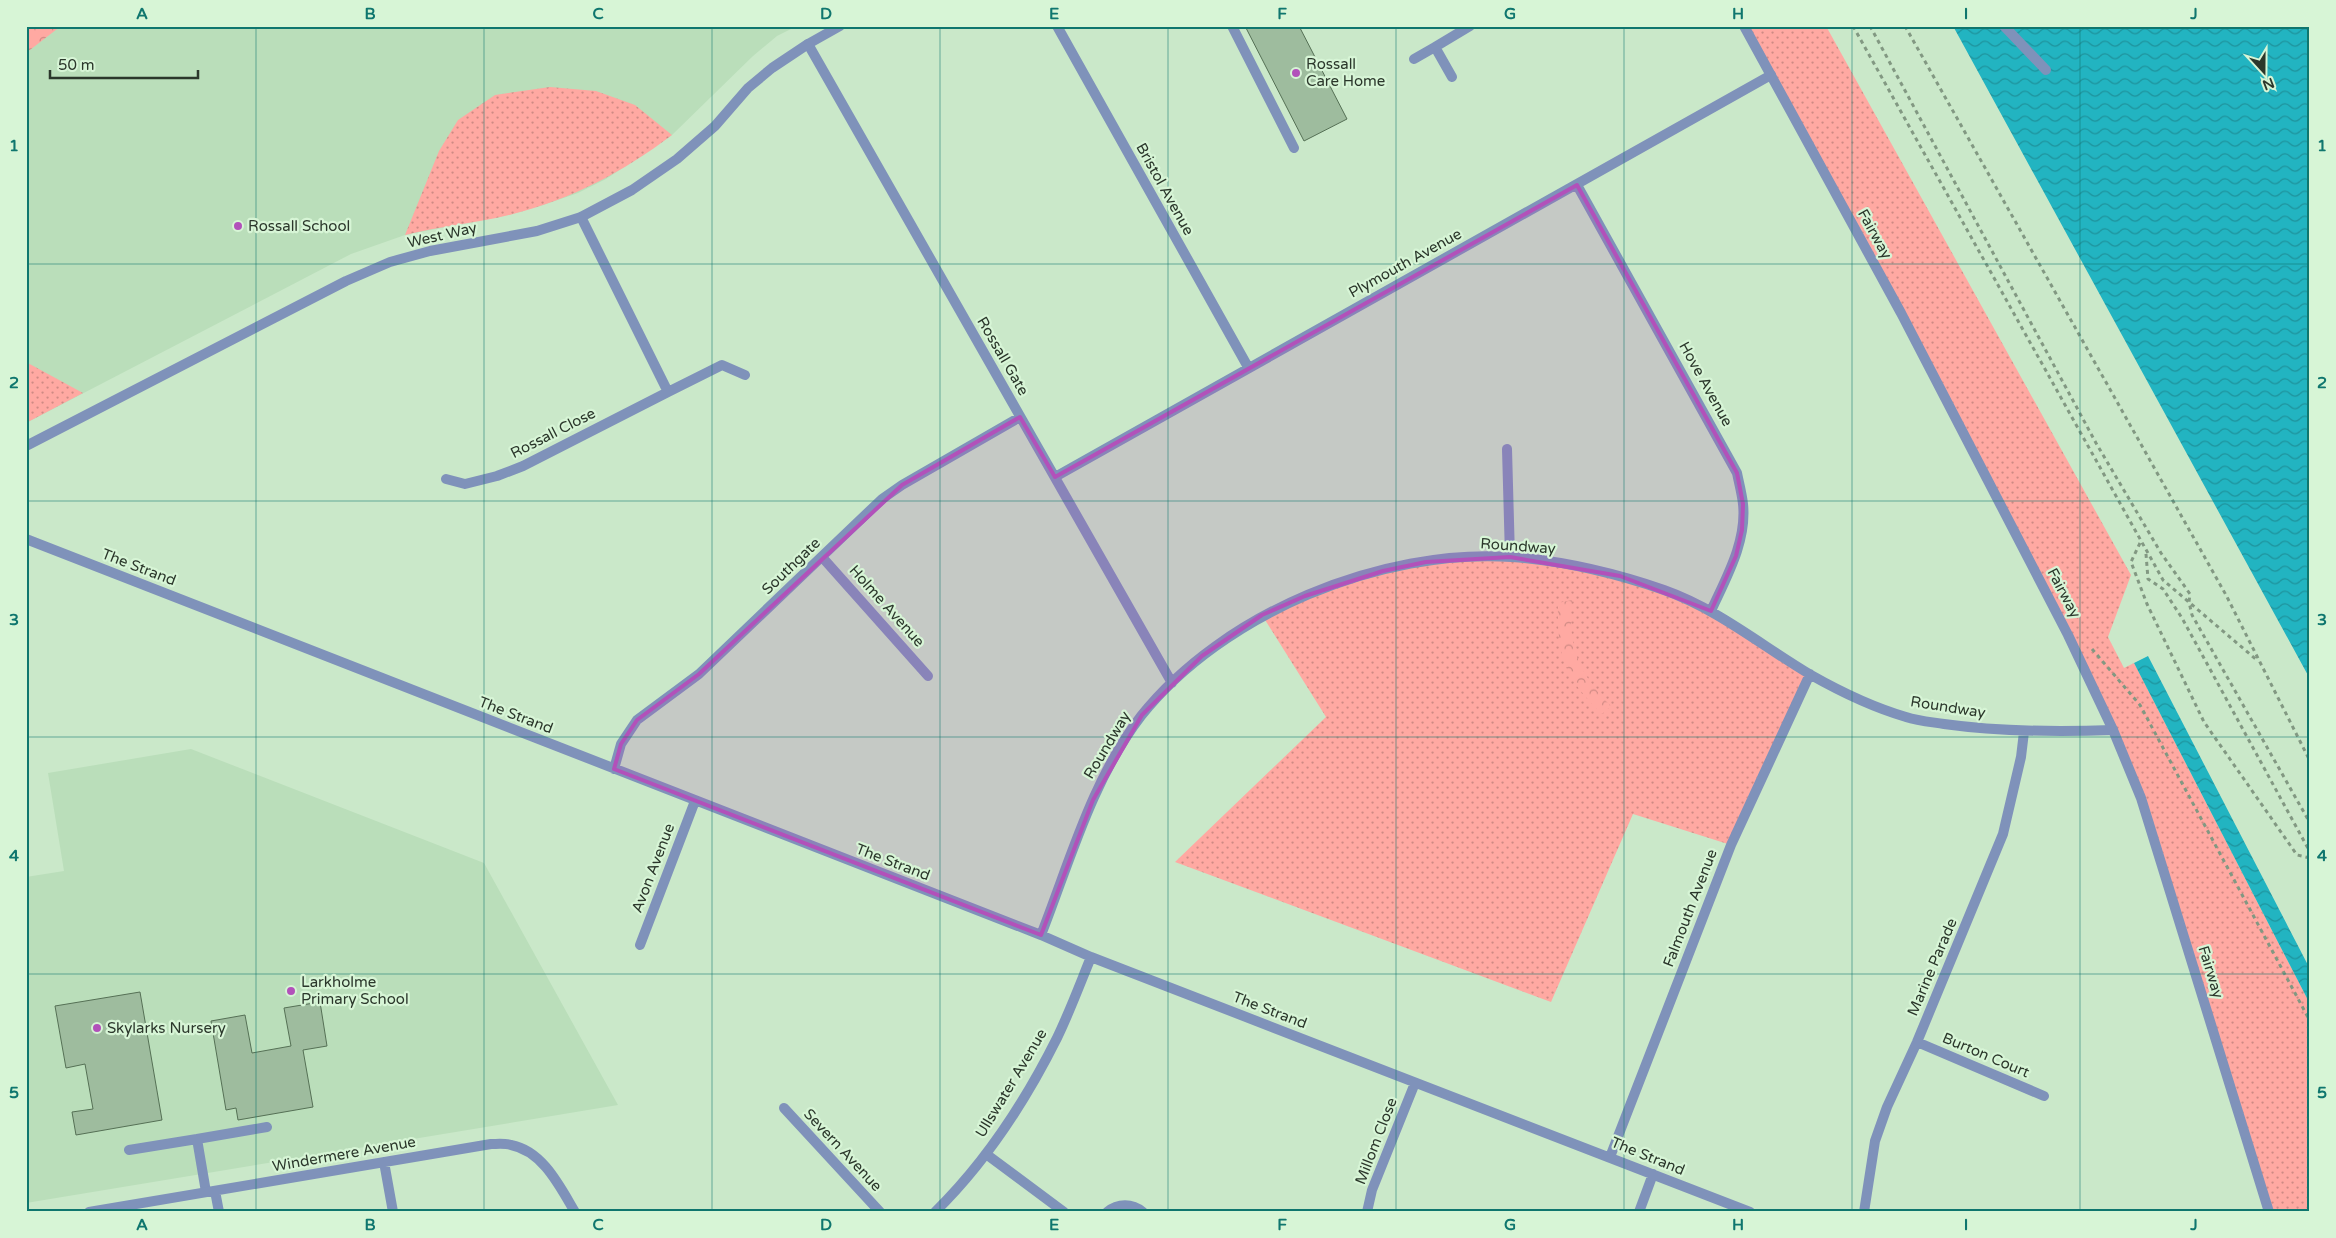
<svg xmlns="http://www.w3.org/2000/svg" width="2336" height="1238" viewBox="0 0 2336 1238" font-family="'Varela Round',sans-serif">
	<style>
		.built { fill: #badeba }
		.grass { fill: url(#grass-dots) }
		.park { fill: url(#park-crowns) }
		.water { fill: url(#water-waves) }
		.building { fill: #9ebc9e; stroke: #557055 }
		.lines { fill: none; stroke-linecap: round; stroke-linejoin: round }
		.path { stroke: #829882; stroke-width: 3; stroke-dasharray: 4 4; stroke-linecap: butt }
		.service { stroke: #7f92ba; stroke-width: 10 }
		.minor { stroke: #7f92ba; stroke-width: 10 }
		.tertiary { stroke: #7f92ba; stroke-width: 10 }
		.marked { fill: #b251ba; fill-opacity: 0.2; stroke: #b251ba; stroke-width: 4; stroke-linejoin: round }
		.grid { fill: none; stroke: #0f766e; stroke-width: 1; stroke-opacity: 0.55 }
		.poi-dot { fill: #b251ba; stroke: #d7f5d6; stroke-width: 2 }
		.labels { text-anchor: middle; stroke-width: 4.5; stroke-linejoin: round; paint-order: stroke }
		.poi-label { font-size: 15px; fill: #2b372b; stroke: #d7f5d6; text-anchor: start }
		.street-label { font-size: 15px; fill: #2b372b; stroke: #d7f5d6 }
		.neatline { fill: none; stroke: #0f766e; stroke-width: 2 }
		.grid-label { font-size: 16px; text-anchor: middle; font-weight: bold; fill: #0f766e }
	</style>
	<defs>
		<pattern id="grass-dots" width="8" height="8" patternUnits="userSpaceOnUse" patternTransform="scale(1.25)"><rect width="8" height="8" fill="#ffa9a2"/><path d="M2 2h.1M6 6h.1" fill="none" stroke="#cf8a84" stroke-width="1.8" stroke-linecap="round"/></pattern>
		<pattern id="park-crowns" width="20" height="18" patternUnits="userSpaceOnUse" patternTransform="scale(1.25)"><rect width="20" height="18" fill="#ffa9a2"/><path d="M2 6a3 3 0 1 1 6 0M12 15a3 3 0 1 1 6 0" fill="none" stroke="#cf8a84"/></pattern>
		<pattern id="water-waves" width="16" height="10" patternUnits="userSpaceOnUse" patternTransform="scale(1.25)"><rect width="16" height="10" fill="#22b4c1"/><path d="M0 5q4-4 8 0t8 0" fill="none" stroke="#1e939d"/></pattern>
	</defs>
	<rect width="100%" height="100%" fill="#cae8c9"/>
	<path class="built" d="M 26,26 L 797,26 L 777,36 L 753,56 L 672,135 L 606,179 L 578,193 L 543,205 L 512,214 L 405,235 L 351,254 L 26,423 Z
		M 191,749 L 484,863 L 618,1105 L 26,1203 L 26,877 L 64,871 L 48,773 Z"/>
	<path class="grass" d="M 1744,26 L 1826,26 L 2131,575 L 2108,637 L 2124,668 L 2134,663 L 2310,1004 L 2310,1212 L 2269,1212 L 2141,798 L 2068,635 Z
		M 550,87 L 596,91 L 635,105 L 672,135 C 623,172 572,199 513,214 C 478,223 441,226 405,235 L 439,151 L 458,120 L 495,95 Z
		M 26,362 L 83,393 L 26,423 Z
		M 1466,558 L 1569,564 L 1668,591 L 1810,674 L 1731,845 L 1633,814 L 1551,1002 L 1175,862 L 1326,717 L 1262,615 L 1383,571 Z"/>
	<path class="park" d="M 26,26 L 61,26 L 26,53 Z
		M 1572,600 C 1567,646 1579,674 1611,706 L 1602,714 C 1564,677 1557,656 1558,603 Z"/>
	<path class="water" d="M 1953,26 L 2310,26 L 2310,679 Z
		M 2148,656 L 2310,969 L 2310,1004 L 2134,663 Z"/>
	<path class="building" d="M 1245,26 L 1299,26 L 1347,119 L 1304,141 Z
		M 140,992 L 162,1120 L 76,1135 L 72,1112 L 93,1109 L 85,1064 L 66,1068 L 55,1006 Z
		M 320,1002 L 327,1046 L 303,1050 L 313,1107 L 238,1120 L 236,1108 L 226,1110 L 211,1021 L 245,1015 L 252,1053 L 291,1046 L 284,1008 Z"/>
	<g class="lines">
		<path class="path" d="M 1853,26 L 2163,580 L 2258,661
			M 1870,26 L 2096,443 L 2161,553 L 2190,594 L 2189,602 L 2192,615 L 2310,823
			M 1905,26 L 2226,595 L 2310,761
			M 2140,543 L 2131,562 L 2147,604 L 2204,722 L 2297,855 L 2310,858
			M 2146,554 L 2148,579 L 2163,589 L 2182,618 L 2310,852
			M 2092,649 L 2140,705 L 2310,1021"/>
		<path class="service" d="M 1232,26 L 1294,148
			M 2004,26 L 2046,70
			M 129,1150 L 197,1139
			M 206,1192 L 197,1139 L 267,1127"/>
		<path class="minor" d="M 1057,26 L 1248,367
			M 808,44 L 1172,683
			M 1414,59 L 1435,47
			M 1452,77 L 1435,47 L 1470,26
			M 1577,185 L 1737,473 C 1739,483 1742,494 1743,504 C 1747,542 1726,578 1711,611
			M 668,392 L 722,365 L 745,375
			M 1507,449 L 1510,557
			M 1055,477 L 1771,75
			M 446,479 L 465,484 L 497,476 L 523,466 L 668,392 L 581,217
			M 26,539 L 1041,935 L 1091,957 L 1750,1212
			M 822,557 L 928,676
			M 614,769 L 621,744 L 637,720 L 699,674 L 882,499 L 902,485 L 1020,417
			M 1041,935 C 1070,861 1092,780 1141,716 C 1223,613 1381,548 1512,557 C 1564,561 1615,573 1664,590 C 1718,609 1762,646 1811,675 C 1841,692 1872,707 1906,717 C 1918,721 1931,722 1944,724 C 2001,732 2056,732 2113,730
			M 640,945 L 695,801
			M 1917,1042 L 2044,1096
			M 784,1108 L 880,1212
			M 986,1154 L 1064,1212
			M 1610,1157 L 1731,845 L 1810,674
			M 384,1162 L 393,1212
			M 215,1191 L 219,1212
			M 89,1212 L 491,1144 C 497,1144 505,1143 511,1145 C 543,1151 560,1187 575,1212
			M 935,1212 C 985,1163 1026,1100 1057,1038 C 1070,1011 1080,984 1091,957
			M 1107,1212 C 1118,1203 1132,1203 1143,1212
			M 1367,1212 L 1372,1190 L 1415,1083
			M 1639,1212 L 1653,1174
			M 1864,1212 L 1875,1141 L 1887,1107 L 1917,1042 L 2003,834 L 2021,757 L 2024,732"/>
		<path class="tertiary" d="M 1744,26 L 1901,313 L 2068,635 L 2113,730 L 2141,798 L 2269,1212
			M 26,446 L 346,281 L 390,262 L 430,251 L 537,231 L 581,217 L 632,190 L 677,159 L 715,126 L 748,88 L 772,68 L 808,44 L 840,26"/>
	</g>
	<path class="marked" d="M 1577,185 L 1737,473 L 1743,504 L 1742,530 L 1736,556 L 1711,611 L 1620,576 L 1510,557 L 1426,562 L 1383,571 L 1305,596 L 1262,615 L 1202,656 L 1142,715 L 1093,800 L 1041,935 L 614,769 L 621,744 L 637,720 L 699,674 L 902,485 L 1020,417 L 1055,477 Z"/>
	<path class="grid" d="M 256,26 L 256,1212M 484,26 L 484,1212M 712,26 L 712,1212M 940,26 L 940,1212M 1168,26 L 1168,1212M 1396,26 L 1396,1212M 1624,26 L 1624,1212M 1852,26 L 1852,1212M 2080,26 L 2080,1212M 26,264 L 2310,264M 26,501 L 2310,501M 26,737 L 2310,737M 26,974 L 2310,974"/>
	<g class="poi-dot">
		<circle cx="1296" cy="73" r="5"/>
		<circle cx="238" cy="226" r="5"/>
		<circle cx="291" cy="991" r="5"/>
		<circle cx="97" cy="1028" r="5"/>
	</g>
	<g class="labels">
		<g class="poi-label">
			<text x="1306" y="69">Rossall<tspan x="1306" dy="17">Care Home</tspan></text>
			<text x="248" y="231">Rossall School</text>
			<text x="301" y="987">Larkholme<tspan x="301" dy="17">Primary School</tspan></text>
			<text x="107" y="1033">Skylarks Nursery</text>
		</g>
		<g class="street-label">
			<text transform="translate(1165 189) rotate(61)" y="5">Bristol Avenue</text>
			<text transform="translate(1875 234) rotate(61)" y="5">Fairway</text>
			<text transform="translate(442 235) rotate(-13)" y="5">West Way</text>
			<text transform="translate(1405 263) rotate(-29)" y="5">Plymouth Avenue</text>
			<text transform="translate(1003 356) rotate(60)" y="5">Rossall Gate</text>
			<text transform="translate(1706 384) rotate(61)" y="5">Hove Avenue</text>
			<text transform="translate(553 433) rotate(-27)" y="5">Rossall Close</text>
			<text transform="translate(1518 546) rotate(4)" y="5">Roundway</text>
			<text transform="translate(791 566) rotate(-44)" y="5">Southgate</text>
			<text transform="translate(139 567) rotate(21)" y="5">The Strand</text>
			<text transform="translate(2064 593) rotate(62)" y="5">Fairway</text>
			<text transform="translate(887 606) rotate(48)" y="5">Holme Avenue</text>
			<text transform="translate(1948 707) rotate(9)" y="5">Roundway</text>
			<text transform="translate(516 715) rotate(21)" y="5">The Strand</text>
			<text transform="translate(1107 745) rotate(-59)" y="5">Roundway</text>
			<text transform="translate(893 862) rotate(21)" y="5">The Strand</text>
			<text transform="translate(653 868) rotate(-69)" y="5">Avon Avenue</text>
			<text transform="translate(1690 908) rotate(-69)" y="5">Falmouth Avenue</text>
			<text transform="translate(1932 967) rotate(-67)" y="5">Marine Parade</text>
			<text transform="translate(2211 972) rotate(73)" y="5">Fairway</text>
			<text transform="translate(1270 1010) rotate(21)" y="5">The Strand</text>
			<text transform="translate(1986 1055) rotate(23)" y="5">Burton Court</text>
			<text transform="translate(1011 1083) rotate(-59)" y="5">Ullswater Avenue</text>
			<text transform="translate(1376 1141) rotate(-69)" y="5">Millom Close</text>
			<text transform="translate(843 1150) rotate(47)" y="5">Severn Avenue</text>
			<text transform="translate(344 1154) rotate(-10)" y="5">Windermere Avenue</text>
			<text transform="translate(1648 1156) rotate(22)" y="5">The Strand</text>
		</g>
	</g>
	<rect width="2336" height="1238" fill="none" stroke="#d7f5d6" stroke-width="55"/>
	<g transform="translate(2264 72) rotate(159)" stroke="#d7f5d6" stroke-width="4" paint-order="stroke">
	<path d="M0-4L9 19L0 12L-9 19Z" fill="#2b372b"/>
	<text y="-8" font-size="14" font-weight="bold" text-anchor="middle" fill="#2b372b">N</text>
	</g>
	<path d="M50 70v8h148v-8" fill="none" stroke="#2b372b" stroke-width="2.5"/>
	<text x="58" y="70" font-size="15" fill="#2b372b" stroke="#d7f5d6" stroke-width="4" paint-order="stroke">50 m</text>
	<rect x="28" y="28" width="2280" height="1182" class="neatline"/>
	<g class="grid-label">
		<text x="142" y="19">A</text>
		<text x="370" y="19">B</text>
		<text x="598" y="19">C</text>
		<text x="826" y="19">D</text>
		<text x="1054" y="19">E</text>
		<text x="1282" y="19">F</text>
		<text x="1510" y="19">G</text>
		<text x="1738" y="19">H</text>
		<text x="1966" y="19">I</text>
		<text x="2194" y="19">J</text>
		<text x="14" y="151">1</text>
		<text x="2322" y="151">1</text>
		<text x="14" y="388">2</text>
		<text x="2322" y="388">2</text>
		<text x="14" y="625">3</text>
		<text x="2322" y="625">3</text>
		<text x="14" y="861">4</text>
		<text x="2322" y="861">4</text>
		<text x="14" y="1098">5</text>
		<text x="2322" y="1098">5</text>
		<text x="142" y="1230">A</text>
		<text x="370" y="1230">B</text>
		<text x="598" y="1230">C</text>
		<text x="826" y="1230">D</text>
		<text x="1054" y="1230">E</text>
		<text x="1282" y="1230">F</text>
		<text x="1510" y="1230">G</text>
		<text x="1738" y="1230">H</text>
		<text x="1966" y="1230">I</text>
		<text x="2194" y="1230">J</text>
	</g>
</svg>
